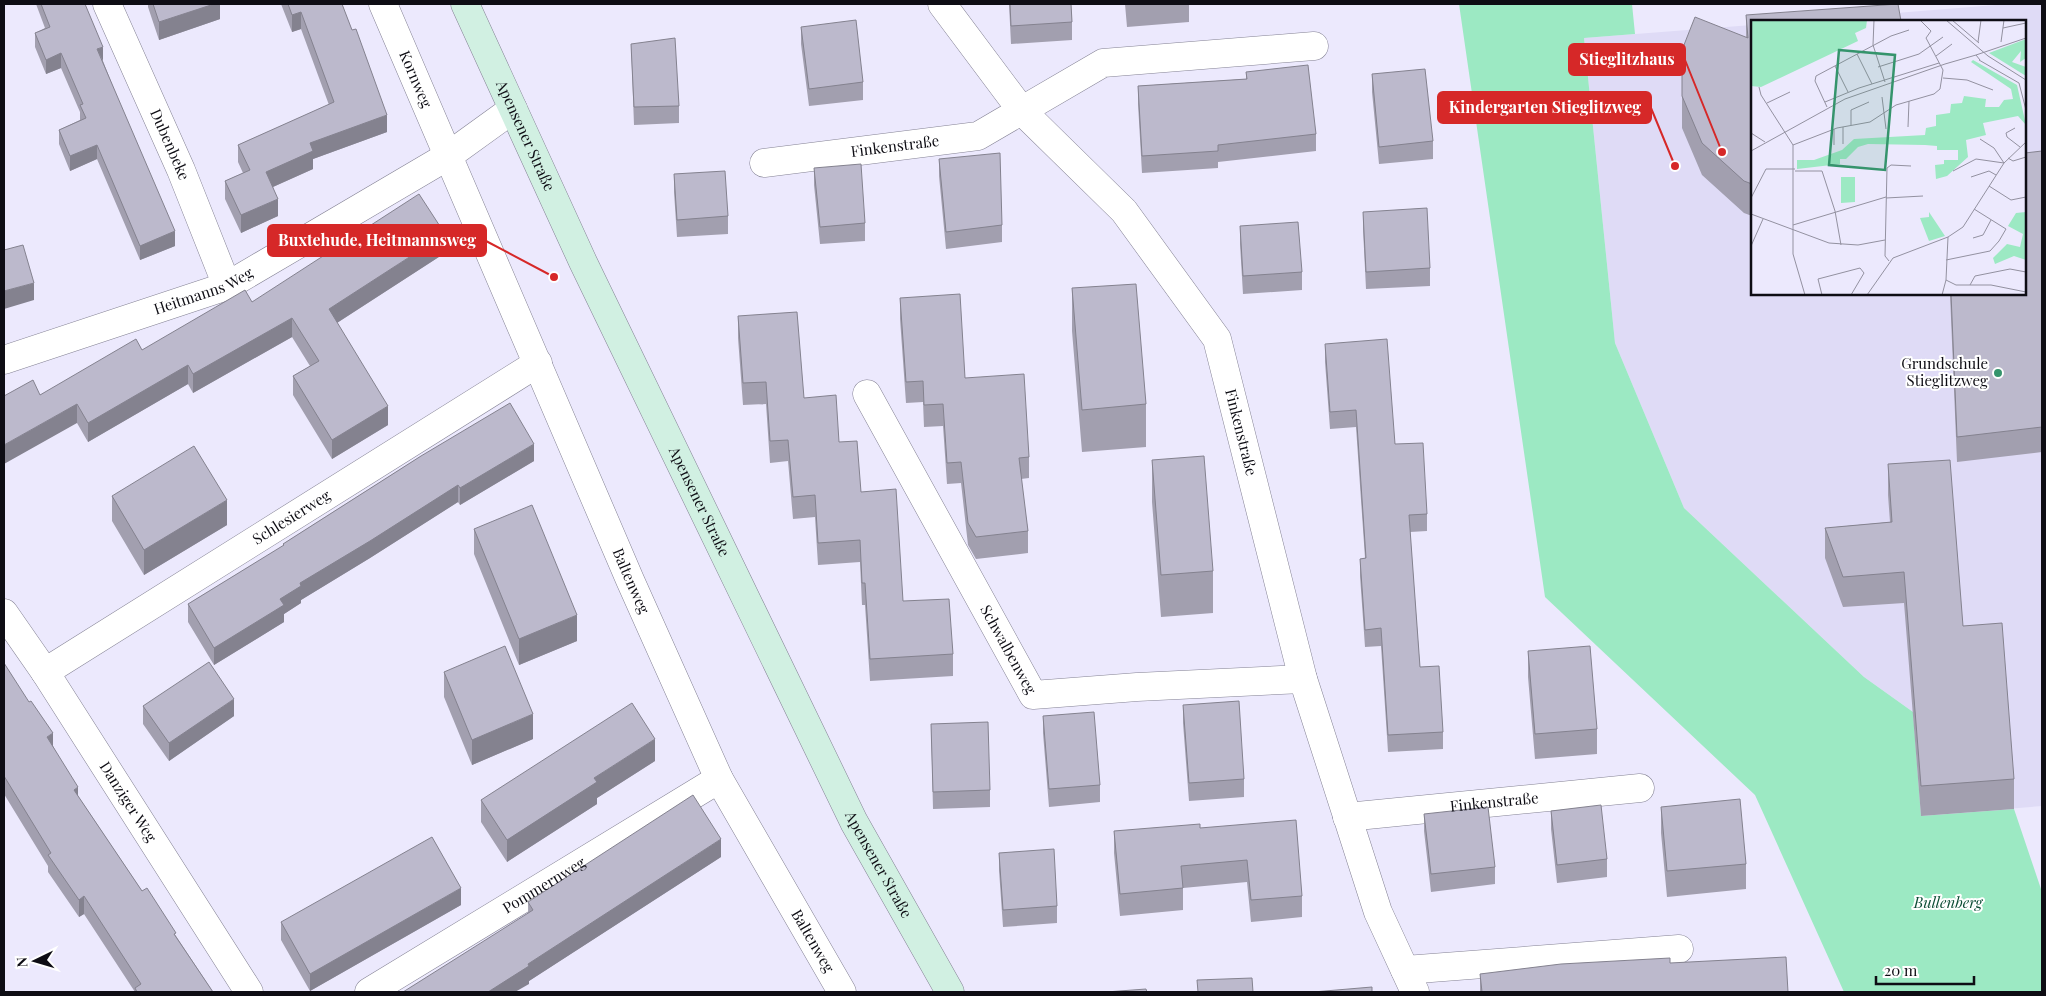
<svg xmlns="http://www.w3.org/2000/svg" width="2046" height="996" viewBox="0 0 2046 996" font-family="'Playfair Display',serif">
	<style>
		.built { fill: #dfdbf6 }
		.green { fill: #9ce9c3 }
		.lines { fill: none; stroke-linecap: round; stroke-linejoin: round }
		.minor-casing { stroke: #848294; stroke-width: 29 }
		.secondary-casing { stroke: #848294; stroke-width: 29 }
		.minor { stroke: #fff; stroke-width: 28 }
		.secondary { stroke: #d1f0e2; stroke-width: 28 }
		.wall { fill: #a29faf }
		.shaded-wall { fill: #84828f }
		.building { fill: #bcb9cc; stroke: #84828f }
		.poi-dot { fill: #35946c; stroke: #fff; stroke-width: 2 }
		.labels { text-anchor: middle; stroke-width: 4; stroke-linejoin: round; paint-order: stroke }
		.street-label { font-size: 15px; fill: #0e0d14; stroke: #fff }
		.poi-label { font-size: 15px; fill: #0e0d14; stroke: #fff; text-anchor: end }
		.park-label { font-size: 15px; font-style: italic; fill: #0c4d35; stroke: #fff }
		.inset-road { fill: none; stroke: #9391a0; stroke-width: 1 }
		.view { fill: #35946c; fill-opacity: 0.15; stroke: #35946c; stroke-width: 2.5 }
		.inset-edge { fill: none; stroke: #0e0d14; stroke-width: 2.5 }
		.leader { fill: none; stroke: #d62828; stroke-width: 2 }
		.callout-dot { fill: #d62828; stroke: #fff; stroke-width: 2 }
		.callout { fill: #d62828; stroke: #d62828; stroke-width: 2 }
		.callout-label { font-size: 16px; text-anchor: middle; font-weight: bold; fill: #fff }
	</style>
	<rect width="100%" height="100%" fill="#ece9fd"/>
	<path class="built" d="M 2008,4 L 2042,4 L 2042,806 L 1921,816 L 1913,712 L 1864,677 L 1684,508 L 1615,343 L 1584,38 L 1752,25 L 1752,294 L 2025,294 L 2025,21 L 1797,21 Z"/>
	<path class="green" d="M 1459,4 L 1632,4 L 1635,34 L 1584,38 L 1615,343 L 1684,508 L 1864,677 L 1913,712 L 1921,816 L 2014,809 L 2042,892 L 2042,992 L 1844,992 L 1755,795 L 1545,597 Z"/>
	<g class="lines">
		<g class="minor-casing">
			<g id="minor">
				<path id="s1" d="M 107,4 L 181,170 L 227,286"/>
				<path id="s2" d="M 383,4 L 630,580 L 719,779 L 842,992"/>
				<path id="s3" d="M 942,4 L 1022,111 L 1124,211 L 1217,339 L 1303,679 L 1378,912 L 1415,992"/>
				<path id="s4" d="M 764,163 L 978,136 L 1103,63 L 1314,46"/>
				<path id="s5" d="M 4,360 L 227,286 L 448,156 L 513,109"/>
				<path id="s6" d="M 867,394 L 1033,695 L 1137,687 L 1303,679"/>
				<path id="s7" d="M 4,613 L 45,672 L 249,992"/>
				<path id="s8" d="M 45,672 L 538,363"/>
				<path id="s9" d="M 1347,817 L 1640,788"/>
				<path d="M 1405,970 L 1679,949"/>
				<path id="s10" d="M 369,992 L 719,779"/>
			</g>
		</g>
		<g class="secondary-casing">
			<g id="secondary">
				<path id="s11" d="M 465,4 L 583,262 L 854,822 L 950,992"/>
			</g>
		</g>
		<use href="#minor" class="minor"/>
		<use href="#secondary" class="secondary"/>
	</g>
	<path class="wall" d="M 36,4 L 85,4 L 103,61 L 175,246 L 140,260 L 97,159 L 70,171 L 59,144 L 59,130 L 80,120 L 80,112 L 61,68 L 46,74 L 35,47 L 35,33 L 45,28 Z
		M 148,4 L 220,4 L 220,19 L 159,40 L 148,7 Z
		M 281,4 L 342,4 L 387,132 L 313,159 L 313,169 L 273,187 L 278,216 L 241,233 L 225,199 L 225,181 L 243,173 L 238,162 L 238,145 L 329,105 L 301,29 L 292,32 Z
		M 1009,4 L 1071,4 L 1072,22 L 1072,40 L 1011,44 Z
		M 1125,4 L 1189,4 L 1189,22 L 1127,27 Z
		M 1746,15 L 1752,21 L 1752,216 L 1744,213 L 1702,175 L 1682,128 L 1682,96 L 1746,37 Z
		M 801,27 L 863,82 L 863,100 L 809,106 L 801,44 Z
		M 631,44 L 679,106 L 679,123 L 634,125 Z
		M 1246,72 L 1316,134 L 1316,151 L 1218,162 L 1218,168 L 1142,173 L 1138,104 L 1138,86 L 1246,79 Z
		M 1372,74 L 1433,141 L 1433,159 L 1379,164 L 1372,92 Z
		M 2042,151 L 2042,452 L 1957,462 L 1950,294 L 2025,294 Z
		M 939,159 L 1002,225 L 1002,242 L 946,249 L 939,176 Z
		M 814,168 L 865,223 L 865,241 L 820,244 L 814,185 Z
		M 674,174 L 728,216 L 728,234 L 677,237 L 674,192 Z
		M 1363,212 L 1430,268 L 1430,286 L 1366,289 L 1363,229 Z
		M 1240,226 L 1302,272 L 1302,290 L 1243,294 L 1240,244 Z
		M 445,253 L 337,323 L 388,425 L 332,459 L 293,395 L 293,376 L 310,366 L 292,337 L 193,393 L 188,384 L 88,442 L 77,423 L 40,395 L 252,302 Z
		M 1072,288 L 1146,404 L 1146,447 L 1082,452 L 1072,331 Z
		M 900,298 L 1029,457 L 1029,478 L 1021,479 L 1028,531 L 1028,553 L 976,559 L 968,545 L 961,483 L 947,484 L 943,426 L 924,427 L 923,402 L 906,403 L 900,319 Z
		M 738,316 L 839,442 L 861,492 L 903,601 L 953,654 L 953,676 L 870,681 L 865,605 L 862,605 L 860,562 L 818,565 L 815,517 L 793,519 L 788,461 L 770,463 L 766,404 L 743,405 L 738,338 Z
		M 1325,344 L 1395,444 L 1427,514 L 1427,531 L 1410,532 L 1420,667 L 1443,732 L 1443,749 L 1388,752 L 1381,646 L 1365,647 L 1360,576 L 1360,559 L 1365,558 L 1356,427 L 1330,429 L 1325,362 Z
		M 421,456 L 534,461 L 460,505 L 458,502 L 370,558 L 301,600 L 301,603 L 284,614 L 284,622 L 214,665 L 188,622 L 188,604 L 283,546 L 283,544 Z
		M 1152,460 L 1213,571 L 1213,613 L 1161,617 L 1152,502 Z
		M 1888,464 L 1963,626 L 2014,779 L 2014,809 L 1921,816 L 1904,603 L 1843,607 L 1825,558 L 1825,528 L 1890,522 L 1888,495 Z
		M 112,496 L 227,525 L 144,575 L 112,521 Z
		M 474,529 L 577,641 L 519,665 L 474,554 Z
		M 1528,651 L 1597,729 L 1597,754 L 1535,759 L 1528,677 Z
		M 4,663 L 53,746 L 78,796 L 142,891 L 176,936 L 213,992 L 135,992 L 84,914 L 79,917 L 48,872 L 48,866 L 4,794 Z
		M 444,672 L 533,739 L 472,765 L 444,697 Z
		M 1183,705 L 1244,779 L 1244,797 L 1189,801 L 1183,723 Z
		M 143,706 L 234,716 L 169,761 L 143,724 Z
		M 1043,716 L 1100,785 L 1100,802 L 1049,807 L 1043,733 Z
		M 931,724 L 990,790 L 990,807 L 933,809 Z
		M 655,761 L 597,798 L 597,804 L 507,862 L 481,822 L 481,800 Z
		M 1661,807 L 1746,864 L 1746,889 L 1667,897 L 1661,833 Z
		M 1551,811 L 1607,859 L 1607,877 L 1557,883 L 1551,829 Z
		M 1424,814 L 1495,867 L 1495,884 L 1431,892 L 1424,831 Z
		M 1200,828 L 1302,896 L 1302,917 L 1251,922 L 1247,882 L 1183,888 L 1183,910 L 1120,916 L 1114,853 L 1114,831 Z
		M 999,853 L 1057,906 L 1057,923 L 1003,927 L 999,870 Z
		M 721,857 L 529,981 L 529,984 L 528,902 Z
		M 461,905 L 310,991 L 281,940 L 281,922 Z
		M 1670,963 L 1788,992 L 1480,992 L 1480,974 Z"/>
	<path class="shaded-wall" d="M 214,4 L 220,4 L 220,19 L 159,40 L 159,22 Z
		M 301,12 L 301,29 L 292,32 L 292,15 Z
		M 103,47 L 103,61 L 97,49 Z
		M 61,53 L 61,68 L 46,74 L 46,60 Z
		M 387,115 L 387,132 L 313,159 L 313,169 L 266,190 L 266,172 L 310,143 Z
		M 97,145 L 97,159 L 70,171 L 70,156 Z
		M 278,199 L 278,216 L 241,233 L 241,215 Z
		M 175,231 L 175,246 L 140,260 L 140,246 Z
		M 445,234 L 445,253 L 329,328 L 329,309 Z
		M 34,283 L 34,300 L 4,309 L 4,291 Z
		M 292,318 L 292,337 L 193,393 L 193,374 Z
		M 188,365 L 188,384 L 88,442 L 88,423 Z
		M 77,404 L 77,423 L 4,464 L 4,445 Z
		M 388,406 L 388,425 L 332,459 L 332,440 Z
		M 534,444 L 534,461 L 460,505 L 460,488 Z
		M 458,485 L 458,502 L 370,558 L 301,600 L 301,603 L 284,614 L 284,622 L 214,665 L 214,648 L 280,599 L 300,583 Z
		M 227,500 L 227,525 L 144,575 L 144,550 Z
		M 577,615 L 577,641 L 519,665 L 519,639 Z
		M 234,699 L 234,716 L 169,761 L 169,743 Z
		M 533,714 L 533,739 L 472,765 L 472,740 Z
		M 53,733 L 53,751 L 47,737 Z
		M 655,739 L 655,761 L 597,798 L 597,804 L 507,862 L 507,840 L 594,778 Z
		M 78,787 L 78,804 L 74,790 Z
		M 721,839 L 721,857 L 529,981 L 529,984 L 515,992 L 488,992 L 528,964 Z
		M 461,888 L 461,905 L 310,991 L 310,974 Z
		M 84,896 L 84,914 L 79,917 L 79,900 Z"/>
	<path class="building" d="M 41,4 L 85,4 L 103,47 L 97,49 L 175,231 L 140,246 L 97,145 L 70,156 L 59,130 L 86,118 L 80,105 L 83,104 L 61,53 L 46,60 L 35,33 L 50,27 Z
		M 153,4 L 214,4 L 159,22 Z
		M 288,4 L 342,4 L 352,30 L 356,29 L 387,115 L 310,143 L 313,151 L 266,172 L 278,199 L 241,215 L 225,181 L 250,170 L 238,145 L 334,102 L 301,12 L 292,15 Z
		M 1010,4 L 1071,4 L 1072,22 L 1011,26 Z
		M 1898,4 L 1901,21 L 1752,21 L 1752,184 L 1744,181 L 1702,143 L 1682,96 L 1682,50 L 1695,17 L 1748,38 L 1746,15 Z
		M 856,20 L 863,82 L 809,89 L 801,27 Z
		M 675,38 L 679,106 L 634,107 L 631,44 Z
		M 1308,65 L 1316,134 L 1218,145 L 1218,151 L 1142,156 L 1138,86 L 1247,79 L 1246,72 Z
		M 1425,69 L 1433,141 L 1379,147 L 1372,74 Z
		M 2042,151 L 2042,427 L 1957,437 L 1951,294 L 2025,294 L 2025,153 Z
		M 1000,153 L 1002,225 L 946,232 L 939,159 Z
		M 861,164 L 865,223 L 820,227 L 814,168 Z
		M 725,171 L 728,216 L 677,220 L 674,174 Z
		M 419,194 L 445,234 L 329,309 L 388,406 L 332,440 L 293,376 L 319,361 L 292,318 L 193,374 L 188,365 L 88,423 L 77,404 L 4,445 L 4,396 L 33,380 L 40,395 L 136,339 L 142,350 L 245,290 L 252,302 Z
		M 1427,208 L 1430,268 L 1366,272 L 1363,212 Z
		M 1298,222 L 1302,272 L 1243,276 L 1240,226 Z
		M 23,245 L 34,283 L 4,291 L 4,250 Z
		M 1136,284 L 1146,404 L 1082,410 L 1072,288 Z
		M 960,294 L 965,378 L 1024,374 L 1029,457 L 1019,458 L 1028,531 L 976,537 L 968,523 L 961,462 L 947,463 L 943,404 L 924,405 L 923,381 L 906,382 L 900,298 Z
		M 797,312 L 804,398 L 836,395 L 839,442 L 857,441 L 861,492 L 896,489 L 903,601 L 949,599 L 953,654 L 870,659 L 865,583 L 862,583 L 860,540 L 818,543 L 815,495 L 793,497 L 788,440 L 770,441 L 766,382 L 743,383 L 738,316 Z
		M 1387,339 L 1395,444 L 1423,443 L 1427,514 L 1409,515 L 1420,667 L 1439,666 L 1443,732 L 1388,735 L 1381,628 L 1365,630 L 1360,559 L 1366,558 L 1356,410 L 1330,412 L 1325,344 Z
		M 510,403 L 534,444 L 460,488 L 458,485 L 370,541 L 300,583 L 301,586 L 280,599 L 284,605 L 214,648 L 188,604 L 284,545 L 283,544 L 421,456 Z
		M 194,446 L 227,500 L 144,550 L 112,496 Z
		M 1204,456 L 1213,571 L 1161,575 L 1152,460 Z
		M 1950,460 L 1963,626 L 2002,623 L 2014,779 L 1921,786 L 1904,572 L 1843,577 L 1825,528 L 1892,522 L 1888,464 Z
		M 532,505 L 577,615 L 519,639 L 474,529 Z
		M 505,646 L 533,714 L 472,740 L 444,672 Z
		M 1590,646 L 1597,729 L 1535,734 L 1528,651 Z
		M 209,662 L 234,699 L 169,743 L 143,706 Z
		M 4,663 L 29,702 L 31,701 L 53,733 L 47,737 L 78,787 L 74,790 L 142,891 L 147,888 L 176,933 L 174,934 L 213,992 L 137,992 L 135,988 L 141,984 L 84,896 L 79,900 L 48,855 L 51,853 L 4,776 Z
		M 1239,701 L 1244,779 L 1189,783 L 1183,705 Z
		M 632,703 L 655,739 L 594,778 L 597,782 L 507,840 L 481,800 Z
		M 1094,712 L 1100,785 L 1049,789 L 1043,716 Z
		M 988,722 L 990,790 L 933,792 L 931,724 Z
		M 693,795 L 721,839 L 528,964 L 529,966 L 488,992 L 403,992 L 533,910 L 528,902 Z
		M 1740,799 L 1746,864 L 1667,871 L 1661,807 Z
		M 1601,805 L 1607,859 L 1557,865 L 1551,811 Z
		M 1488,807 L 1495,867 L 1431,874 L 1424,814 Z
		M 1296,820 L 1302,896 L 1251,900 L 1247,860 L 1181,866 L 1183,888 L 1120,894 L 1114,831 L 1200,824 L 1200,828 Z
		M 432,837 L 461,888 L 310,974 L 281,922 Z
		M 1054,849 L 1057,906 L 1003,910 L 999,853 Z
		M 1786,957 L 1788,992 L 1482,992 L 1480,974 L 1561,964 L 1670,958 L 1670,963 Z
		M 1252,978 L 1253,992 L 1198,992 L 1197,980 Z
		M 1372,987 L 1372,992 L 1313,992 Z
		M 1146,989 L 1147,992 L 1106,992 Z"/>
	<circle class="poi-dot" cx="1998" cy="373" r="5"/>
	<g class="labels">
		<g class="street-label">
			<text dy="5" stroke="none"><textPath href="#s2" startOffset="82">Kornweg</textPath></text>
			<text dy="5" stroke="none"><textPath href="#s11" startOffset="145">Apensener Straße</textPath></text>
			<text dy="5" stroke="none"><textPath href="#s1" startOffset="154">Dubenbeke</textPath></text>
			<text dy="5" stroke="none"><textPath href="#s4" startOffset="132">Finkenstraße</textPath></text>
			<text dy="5" stroke="none"><textPath href="#s5" startOffset="211">Heitmanns Weg</textPath></text>
			<text dy="5" stroke="none"><textPath href="#s3" startOffset="531">Finkenstraße</textPath></text>
			<text dy="5" stroke="none"><textPath href="#s11" startOffset="550">Apensener Straße</textPath></text>
			<text dy="5" stroke="none"><textPath href="#s8" startOffset="291">Schlesierweg</textPath></text>
			<text dy="5" stroke="none"><textPath href="#s2" startOffset="628">Baltenweg</textPath></text>
			<text dy="5" stroke="none"><textPath href="#s6" startOffset="292">Schwalbenweg</textPath></text>
			<text dy="5" stroke="none"><textPath href="#s7" startOffset="226">Danziger Weg</textPath></text>
			<text dy="5" stroke="none"><textPath href="#s9" startOffset="148">Finkenstraße</textPath></text>
			<text dy="5" stroke="none"><textPath href="#s11" startOffset="955">Apensener Straße</textPath></text>
			<text dy="5" stroke="none"><textPath href="#s10" startOffset="205">Pommernweg</textPath></text>
			<text dy="5" stroke="none"><textPath href="#s2" startOffset="1032">Baltenweg</textPath></text>
		</g>
		<g class="poi-label">
			<text x="1988" y="369">Grundschule<tspan x="1988" dy="17">Stieglitzweg</tspan></text>
		</g>
		<g class="park-label">
			<text x="1948" y="908">Bullenberg</text>
		</g>
	</g>
	<g transform="translate(1751 20)">
		<rect width="275" height="275" fill="#ece9fd"/>
		<path d="M 0,0 L 116,0 L 115,8 L 104,13 L 107,21 L 10,67 L 0,66 ZM 275,19 L 275,38 L 269,42 L 270,31 L 261,42 L 275,47 L 275,56 L 238,33 ZM 222,40 L 266,65 L 275,105 L 267,96 L 232,103 L 235,115 L 215,120 L 217,137 L 196,156 L 185,159 L 184,145 L 193,144 L 193,140 L 207,140 L 207,130 L 186,130 L 186,126 L 174,125 L 117,124 L 107,127 L 95,139 L 89,139 L 89,144 L 46,149 L 46,140 L 63,140 L 91,130 L 103,119 L 174,115 L 175,108 L 185,106 L 185,95 L 199,93 L 200,84 L 211,83 L 213,76 L 235,79 L 234,87 L 248,87 L 253,80 L 262,79 L 260,69 L 220,42 ZM 90,157 L 104,157 L 104,182 L 90,183 ZM 178,192 L 194,216 L 178,221 L 169,198 L 178,197 ZM 275,192 L 275,240 L 263,236 L 244,244 L 242,238 L 256,224 L 269,227 L 272,214 L 257,206 L 265,193 Z" fill="#9ce9c3"/>
		<path class="inset-road" d="M 123,0 L 122,25 L 134,62M 195,0 L 237,36 L 275,60M 201,0 L 228,23M 252,8 L 275,3M 227,22 L 230,0M 250,22 L 253,0M 106,34 L 121,64M 225,35 L 275,18M 185,36 L 201,24M 228,40 L 268,63 L 275,90M 84,46 L 97,72M 127,47 L 168,34 L 192,17M 192,58 L 216,60 L 242,70M 8,67 L 10,75 L 42,125 L 42,234 L 54,275M 131,77 L 135,109M 74,82 L 108,68 L 188,43M 16,83 L 39,72M 76,87 L 64,61 L 65,56 L 140,16 L 158,10M 100,105 L 100,90 L 118,82M 92,107 L 92,124M 157,107 L 158,81M 264,108 L 255,113 L 256,117 L 269,127M 0,113 L 14,122M 229,119 L 243,128 L 253,143M 42,125 L 86,108 L 119,102 L 145,85 L 183,74 L 189,69 L 192,50 L 175,18 L 180,11 L 169,0M 83,125 L 83,109M 0,131 L 94,79 L 194,44 L 225,35 L 229,40M 257,138 L 262,141 L 275,137M 44,151 L 71,151 L 84,191 L 90,225M 202,151 L 225,139 L 253,143M 220,157 L 238,151 L 245,155M 238,166 L 260,180 L 275,177M 0,178 L 15,149 L 44,149M 135,178 L 172,176M 0,194 L 78,223 L 107,225 L 134,220M 42,205 L 135,177M 222,218 L 232,215 L 240,200M 0,226 L 12,199M 195,240 L 239,231 L 248,221 L 255,209 L 223,189M 138,241 L 134,236 L 136,148 L 140,145 L 160,146M 195,260 L 205,265 L 240,265 L 275,272M 219,265 L 224,256 L 259,249 L 275,252M 71,275 L 67,259 L 109,248 L 113,253 L 100,275M 116,275 L 142,238 L 197,217 L 212,207 L 253,143 L 275,122M 191,275 L 195,260 L 197,217"/>
		<path class="view" d="M 88,30 L 144,35 L 134,150 L 78,145 Z"/>
		<rect width="275" height="275" class="inset-edge"/>
	</g>
	<path class="leader" d="M1722 152L1685 60M1675 166L1651 108M554 277L486 241"/>
	<g class="callout-dot">
		<circle cx="1722" cy="152" r="5"/>
		<circle cx="1675" cy="166" r="5"/>
		<circle cx="554" cy="277" r="5"/>
	</g>
	<g class="callout">
		<rect x="1569" y="44" width="116" height="31" rx="5"/>
		<rect x="1438" y="92" width="213" height="31" rx="5"/>
		<rect x="268" y="225" width="218" height="31" rx="5"/>
	</g>
	<g class="callout-label">
		<text x="1627" y="65">Stieglitzhaus</text>
		<text x="1545" y="113">Kindergarten Stieglitzweg</text>
		<text x="377" y="246">Buxtehude, Heitmannsweg</text>
	</g>
	<rect width="2046" height="996" fill="none" stroke="#0e0d14" stroke-width="10"/>
	<g transform="translate(35 961) rotate(265)" stroke="#ffffff" stroke-width="4" paint-order="stroke">
	<path d="M0-4L9 19L0 12L-9 19Z" fill="#0e0d14"/>
	<text y="-8" font-size="14" font-weight="bold" text-anchor="middle" fill="#0e0d14">N</text>
	</g>
	<path d="M1876 976v8h98v-8" fill="none" stroke="#0e0d14" stroke-width="2.5"/>
	<text x="1884" y="976" font-size="15" fill="#0e0d14" stroke="#ffffff" stroke-width="4" paint-order="stroke">20 m</text>
</svg>
